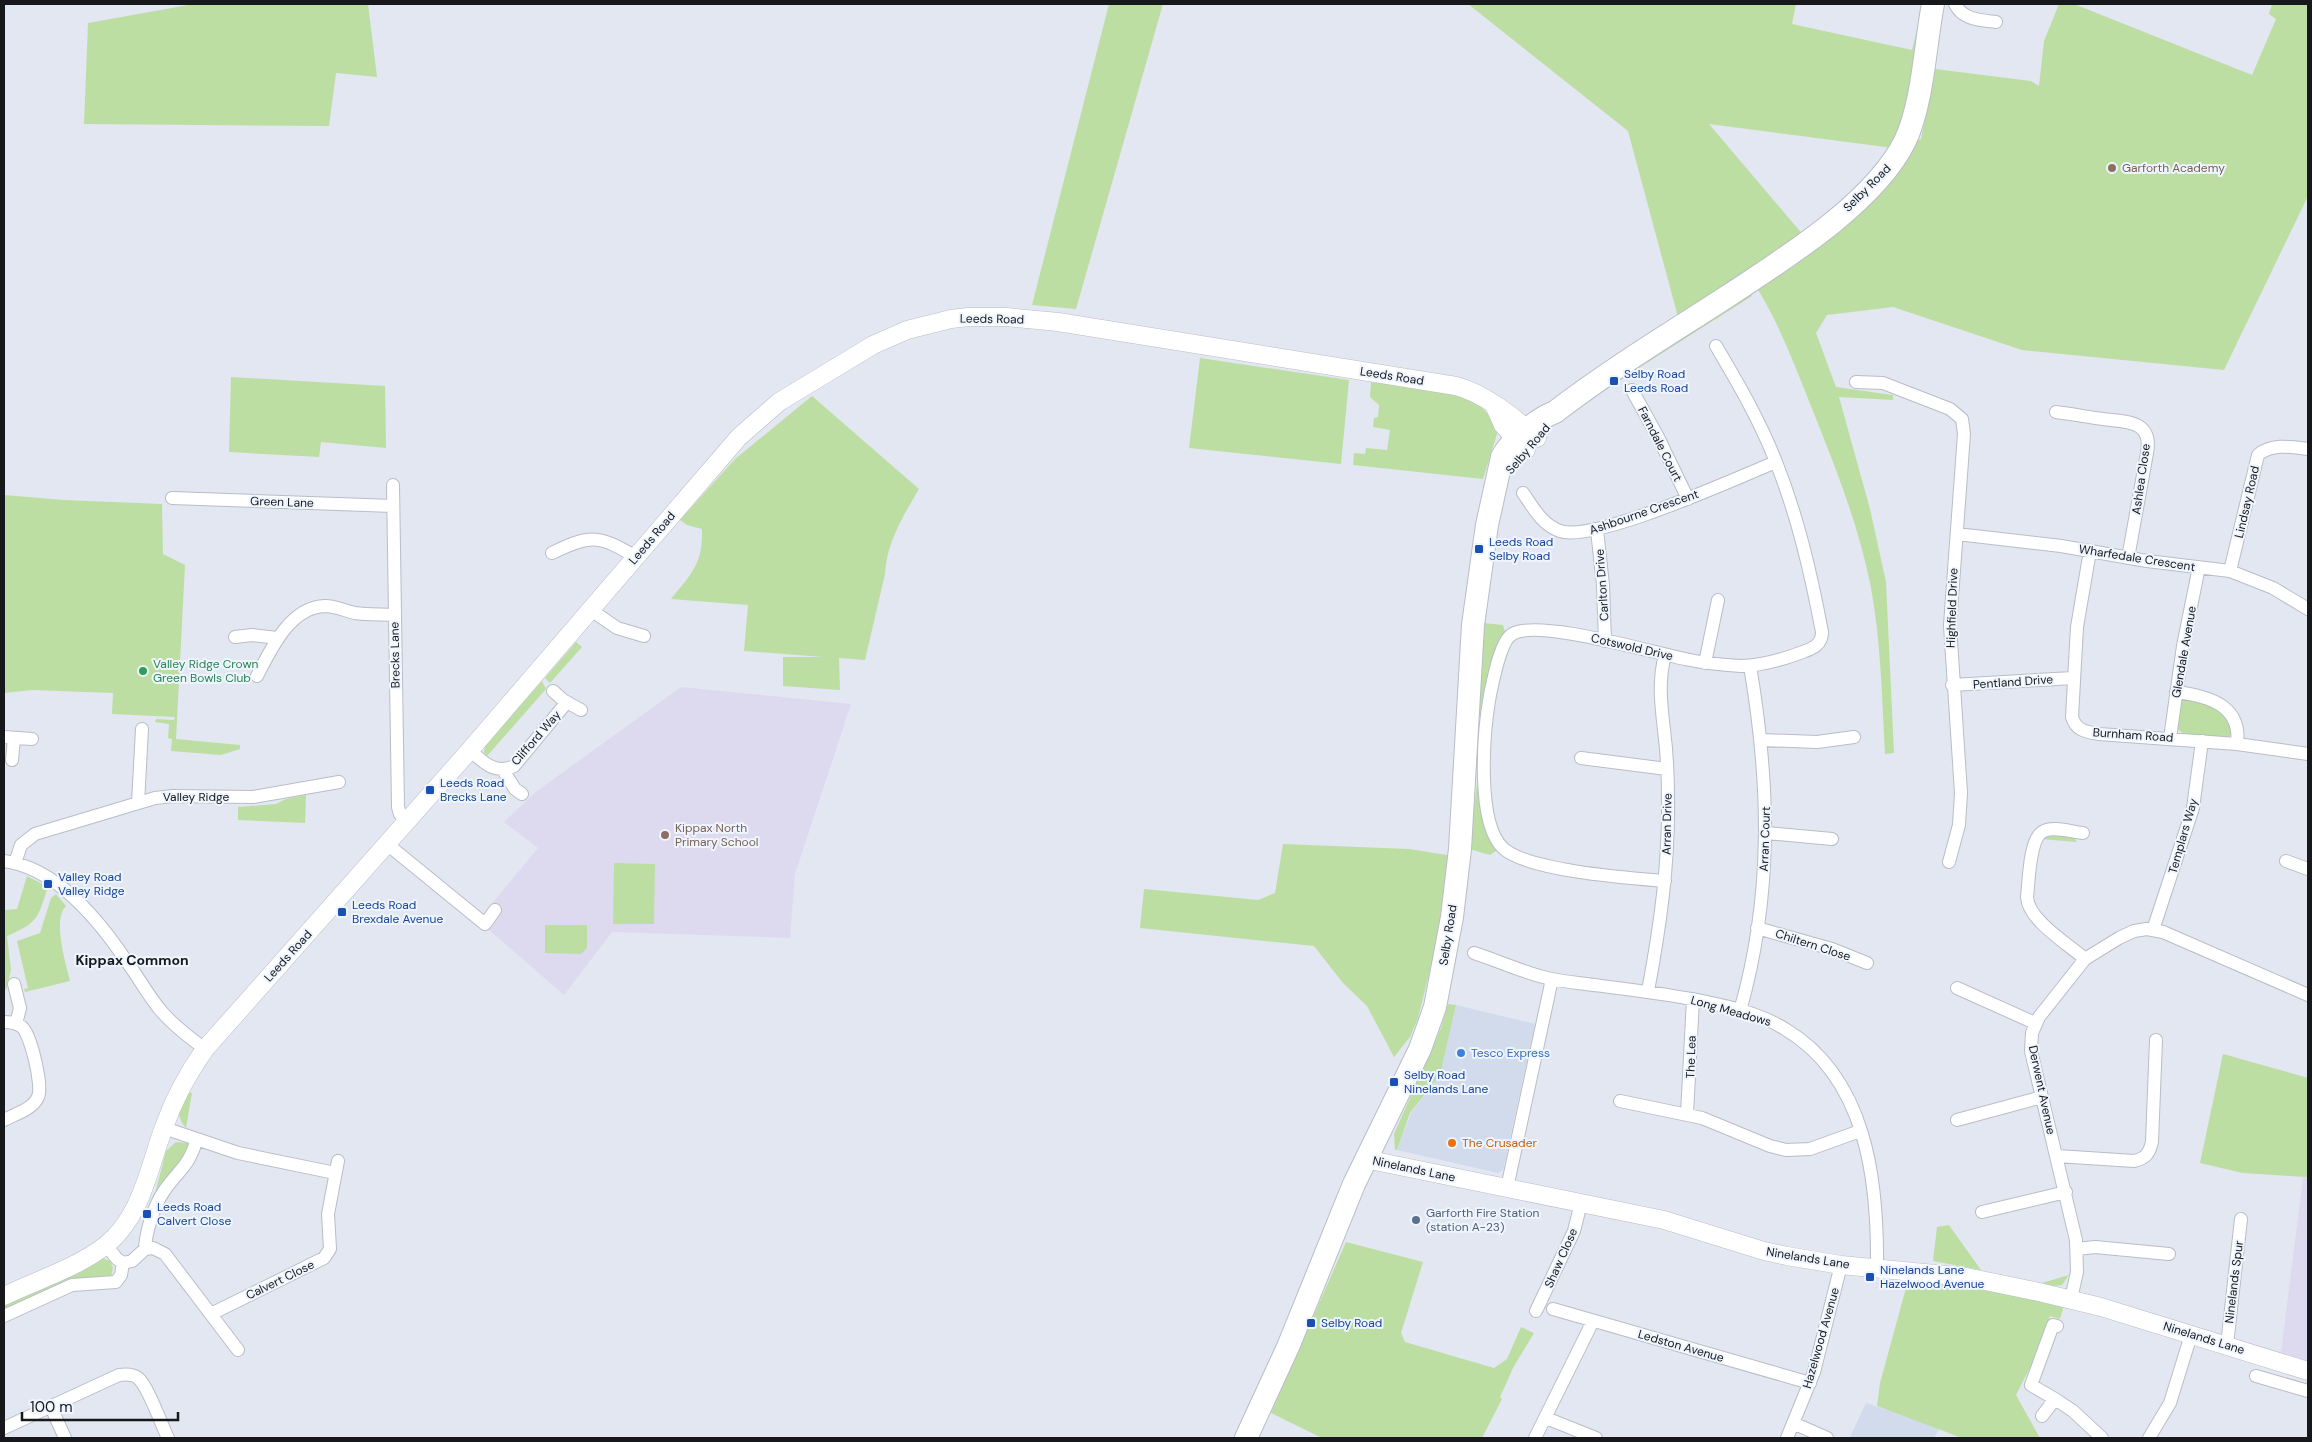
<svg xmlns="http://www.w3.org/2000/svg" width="2312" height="1442" viewBox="0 0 2312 1442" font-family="'DM Sans',sans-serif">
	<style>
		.built { fill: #d2dbeb }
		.education { fill: #dddaf0 }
		.green { fill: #bddea2 }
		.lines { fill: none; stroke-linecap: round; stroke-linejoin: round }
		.street-casing { stroke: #b8bdc6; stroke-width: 14 }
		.secondary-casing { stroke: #b8bdc6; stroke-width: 19 }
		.highway-casing { stroke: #b8bdc6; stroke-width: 24 }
		.street { stroke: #fff; stroke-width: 12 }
		.secondary { stroke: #fff; stroke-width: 18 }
		.highway { stroke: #fff; stroke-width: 22 }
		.education-dot { fill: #8d6e63; stroke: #eff5fe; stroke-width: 2 }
		.transit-dot { fill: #1a4fb4; stroke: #eff5fe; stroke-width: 2 }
		.leisure-dot { fill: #2e9e5b; stroke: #eff5fe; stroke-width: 2 }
		.shop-dot { fill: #3f7fe0; stroke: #eff5fe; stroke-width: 2 }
		.food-dot { fill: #e8710a; stroke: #eff5fe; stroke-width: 2 }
		.service-dot { fill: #5c6f8a; stroke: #eff5fe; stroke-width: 2 }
		.labels { text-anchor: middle; stroke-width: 4; stroke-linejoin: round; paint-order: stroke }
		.education-label { font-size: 12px; fill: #785e54; stroke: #eff5fe; text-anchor: start }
		.street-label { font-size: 12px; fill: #16181b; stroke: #eff5fe }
		.transit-label { font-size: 12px; fill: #164399; stroke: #eff5fe; text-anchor: start }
		.leisure-label { font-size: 12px; fill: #27864d; stroke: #eff5fe; text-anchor: start }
		.shop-label { font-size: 12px; fill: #366cbe; stroke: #eff5fe; text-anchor: start }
		.food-label { font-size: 12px; fill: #c56008; stroke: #eff5fe; text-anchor: start }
		.service-label { font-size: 12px; fill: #4e5e75; stroke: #eff5fe; text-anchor: start }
		.neighbourhood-label { font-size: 14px; font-weight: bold; fill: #16181b; stroke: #eff5fe }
	</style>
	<rect width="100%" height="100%" fill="#e2e7f1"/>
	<path class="built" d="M 1456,1005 L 1535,1024 L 1503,1170 L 1498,1173 L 1397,1150 L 1411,1113 L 1440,1075 Z
		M 1866,1403 L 1940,1428 L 1934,1438 L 1852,1438 L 1850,1437 Z"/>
	<path class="education" d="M 681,687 L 851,704 L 795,874 L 790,938 L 612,932 L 564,995 L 488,929 L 500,914 L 490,906 L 538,848 L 504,822 L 537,791 Z
		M 2223,1054 L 2308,1078 L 2308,1361 L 2281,1352 L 2303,1177 L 2243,1173 L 2201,1163 Z"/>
	<path class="green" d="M 194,4 L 368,4 L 377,77 L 336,73 L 329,126 L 84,124 L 88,23 Z
		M 1109,4 L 1163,4 L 1076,309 L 1032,305 Z
		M 1468,4 L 1796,4 L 1792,24 L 1912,50 L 1923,4 L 1913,89 L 1893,148 L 1709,124 L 1804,236 L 1678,317 L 1628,131 Z
		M 2059,4 L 2074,4 L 2252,75 L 2276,19 L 2269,14 L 2272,4 L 2308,4 L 2308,196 L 2224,370 L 2022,350 L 1893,307 L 1827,315 L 1816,333 L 1836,387 L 1893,395 L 1893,400 L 1839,397 L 1870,509 L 1886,582 L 1894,753 L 1885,754 C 1882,699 1881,642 1871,588 C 1859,526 1836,469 1813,411 C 1796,369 1781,327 1757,288 L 1889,185 L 1913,142 L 1921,139 L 1935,69 L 2031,81 L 2039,86 L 2044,41 Z
		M 1749,291 L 1752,296 L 1593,397 Z
		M 1200,358 L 1349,380 L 1341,464 L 1189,448 Z
		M 231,377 L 385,386 L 386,448 L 321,442 L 319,457 L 229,452 Z
		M 1371,382 C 1410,387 1489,385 1497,434 L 1483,479 L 1353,465 L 1354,453 L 1365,454 L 1366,448 L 1387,450 L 1390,430 L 1373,427 L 1374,418 L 1378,417 L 1379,405 L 1370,397 Z
		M 812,396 L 919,489 C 904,514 886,544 885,574 L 865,660 L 839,658 L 840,690 L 783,686 L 783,657 L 823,657 L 744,651 L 748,605 L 671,599 C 692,573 703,564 702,529 L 687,525 L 680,520 L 735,459 Z
		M 4,495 L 64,500 L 162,504 L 163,554 L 185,565 L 176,739 L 240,745 L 240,749 L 221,755 L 171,751 L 172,739 L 168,738 L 169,724 L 155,722 L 156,719 L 174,720 L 175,717 L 112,714 L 113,693 L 32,690 L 4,693 Z
		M 1483,623 L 1503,625 L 1505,632 L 1479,719 Z
		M 576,642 L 582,647 L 550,683 L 545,678 Z
		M 542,681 L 546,689 L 487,756 L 484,752 L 485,746 Z
		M 2187,696 L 2218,709 L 2233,724 L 2231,735 L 2226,738 C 2212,737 2186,740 2177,728 L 2180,701 Z
		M 1477,783 C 1481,806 1484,830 1497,850 L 1490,855 L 1469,849 Z
		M 306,795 L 305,823 L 238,820 L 238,807 L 276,804 L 286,799 Z
		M 2050,834 L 2074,838 L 2077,842 L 2040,839 Z
		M 1283,844 L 1409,849 L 1447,855 L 1451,858 L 1443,918 L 1418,1018 L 1410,1037 L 1394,1057 L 1367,1006 L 1343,983 L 1314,946 L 1140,928 L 1144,889 L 1258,900 L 1275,893 Z
		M 614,863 L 655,864 L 654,924 L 613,924 Z
		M 27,876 L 48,887 C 37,919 39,922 7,936 L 11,970 L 6,990 L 4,987 L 4,910 L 17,909 Z
		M 56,894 L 66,906 C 52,919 66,964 70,981 L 25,992 L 24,989 L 28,988 L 17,941 L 40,933 L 51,898 Z
		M 545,925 L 587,925 L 587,948 L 581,954 L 545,953 Z
		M 1448,1004 L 1456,1005 L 1440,1075 L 1410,1113 L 1397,1150 L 1395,1150 L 1394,1134 L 1441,1028 Z
		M 2223,1054 L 2308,1078 L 2308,1177 L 2243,1173 L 2200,1163 Z
		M 188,1092 L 192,1093 L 186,1128 L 182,1123 L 179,1115 Z
		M 176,1142 L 188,1143 L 190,1148 L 155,1194 L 166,1151 Z
		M 1949,1225 L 1981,1270 L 1933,1261 L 1937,1227 Z
		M 1346,1242 L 1423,1262 L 1401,1333 L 1405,1342 L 1494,1368 L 1507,1359 L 1521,1327 L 1534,1333 L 1513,1368 L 1500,1397 L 1502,1399 L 1482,1438 L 1322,1438 L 1271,1413 Z
		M 102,1258 L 110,1261 L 113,1268 L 111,1277 L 4,1311 L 4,1302 Z
		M 2069,1275 L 2062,1285 L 2053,1286 L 2042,1283 Z
		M 1924,1281 L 1969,1286 L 2064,1305 L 2060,1319 L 2050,1316 L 2042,1344 L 2016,1395 L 2040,1438 L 1962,1438 L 1877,1406 L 1880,1383 L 1906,1288 L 1910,1283 Z"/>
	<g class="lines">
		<g class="street-casing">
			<path id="street" d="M 1955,4 C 1963,20 1980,20 1996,22
				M 1856,382 L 1883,383 L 1950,409 L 1962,419 L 1964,434 L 1950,625 L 1961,793 L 1959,825 L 1949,862
				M 1632,390 L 1659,439 L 1688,499
				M 2056,412 C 2072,414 2088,417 2103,419 C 2126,422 2153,420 2147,453 L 2128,558
				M 393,485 L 398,807 L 400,814 L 407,821
				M 1523,493 C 1533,507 1542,525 1560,531 C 1595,543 1736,478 1776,462
				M 172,498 L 393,506
				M 1597,530 L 1603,585 L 1605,641
				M 1957,534 L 2061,546 L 2147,561 L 2230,571 L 2273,588 L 2308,609
				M 2090,551 L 2077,627 L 2072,717 C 2076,731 2087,732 2099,734 L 2237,744 L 2308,754
				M 552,553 C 591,534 599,535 636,557
				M 2230,571 L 2258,455 C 2272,443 2292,447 2308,449
				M 591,610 L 617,628 L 644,636
				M 235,637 L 252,635 L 277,638
				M 1705,663 L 1718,600
				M 257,676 C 271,649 290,607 325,606 C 336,606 345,611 355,613 C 368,615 382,614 395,615
				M 1952,685 L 2073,678
				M 553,691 L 563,700 L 581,710
				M 2176,692 C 2208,696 2242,705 2237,744
				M 4,737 L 32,739
				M 2170,738 L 2183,646 L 2199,567
				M 1761,740 L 1817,742 L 1854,737
				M 470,750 C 483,762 495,775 514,766 L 567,702
				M 1581,758 L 1667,769
				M 12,760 L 14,738
				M 503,770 L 515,789 L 522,794
				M 138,803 L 142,729
				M 1766,833 L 1832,839
				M 2083,833 C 2071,832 2054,826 2044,831 C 2029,837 2029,881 2027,897 C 2028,920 2068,944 2085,959
				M 387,844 L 485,924 L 495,910
				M 4,861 C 57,868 99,920 127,962 C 139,978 149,997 162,1012 C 174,1026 190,1038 205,1049
				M 2286,861 L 2308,869
				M 15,863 L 21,845 L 35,834 L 155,798 L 173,796 L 253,797 L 339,782
				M 1665,881 C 1629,878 1530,871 1504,849 C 1475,824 1484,728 1490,695 C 1493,681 1500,643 1511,635 C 1533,617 1654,653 1685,659 C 1703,663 1722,665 1741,666 C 1761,666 1781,660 1800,653 C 1811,649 1822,646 1822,632 C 1811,574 1798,517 1776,462 C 1760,421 1738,383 1716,346
				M 1757,928 L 1832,949 L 1867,963
				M 2153,930 L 2193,808 L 2202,741
				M 1474,953 C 1499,961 1526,974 1552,979 C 1566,982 1580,983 1594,985 C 1626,989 1659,993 1691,999 C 1722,1005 1758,1012 1785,1029 C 1867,1078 1878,1181 1877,1267
				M 14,984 L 20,1008 L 16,1024
				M 1957,988 L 2035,1023
				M 1648,991 C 1660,927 1669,864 1668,799 C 1668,776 1667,753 1664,730 C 1661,704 1658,681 1665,655
				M 1740,1011 C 1773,895 1770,784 1750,666
				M 4,1022 C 10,1022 17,1023 22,1027 C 31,1035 43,1086 38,1097 C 33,1109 15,1114 4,1120
				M 1620,1101 L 1702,1118 L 1770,1146 L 1786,1150 L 1810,1149 L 1860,1131
				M 1687,1114 L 1693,999
				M 1957,1120 L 2042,1097
				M 164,1128 L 238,1153 L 335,1173
				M 2057,1156 L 2134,1161 C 2146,1158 2149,1154 2152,1142 L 2156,1040
				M 1507,1188 L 1552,979
				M 1982,1212 L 2066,1192
				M 106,1245 L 117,1259 L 123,1263 L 132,1261 L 145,1249 L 153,1248 L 165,1254 L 238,1350
				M 145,1249 C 146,1230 154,1206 164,1191 C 180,1168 188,1168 197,1139
				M 2077,1249 L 2095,1247 L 2169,1254
				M 2071,1299 L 2077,1272 L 2076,1240 L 2031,1051 L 2032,1033 L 2039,1017 L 2085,959 L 2119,938 L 2134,931 L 2147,929 L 2163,932 L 2308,995
				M 1553,1309 L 1810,1383
				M 1536,1311 L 1574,1231 L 1581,1203
				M 211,1314 L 324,1258 L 330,1249 L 328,1214 L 338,1161
				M 4,1316 L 72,1285 L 116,1282 L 121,1275 L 123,1263
				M 2227,1345 L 2241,1219
				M 2256,1376 L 2308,1391
				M 2055,1399 L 2073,1411 L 2102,1438
				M 51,1407 L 65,1438
				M 2042,1416 L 2055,1399 L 2031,1385 L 2053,1325 L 2057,1326
				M 1546,1418 L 1596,1438
				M 1793,1423 L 1827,1438
				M 4,1428 L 119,1375 C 126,1374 133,1374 138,1378 C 148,1386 162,1426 168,1438
				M 1535,1438 L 1593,1321
				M 1787,1438 L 1814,1372 L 1841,1265
				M 2149,1438 L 2170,1403 L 2191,1335"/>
		</g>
		<g class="secondary-casing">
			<path id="secondary" d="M 1495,407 L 1503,425 L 1526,450
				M 1365,1159 L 1664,1220 L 1764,1251 L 1787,1256 L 1841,1265 L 1966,1277 L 2039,1292 L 2101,1307 L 2308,1371
				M 4,1296 C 37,1280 77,1268 106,1245 C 142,1216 149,1167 164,1127 C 174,1099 188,1073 205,1049 L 470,750 L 739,437 L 779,402 L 873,345 L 907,330 L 951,319 L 968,317 L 1006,317 L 1058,322 L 1456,386 C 1486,394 1515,418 1537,438"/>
		</g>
		<g class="highway-casing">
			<path id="highway" d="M 1246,1438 L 1288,1347 L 1354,1184 L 1420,1049 L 1435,1007 L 1452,917 L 1460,849 L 1473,625 L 1487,525 L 1502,457 C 1511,440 1537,419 1555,412 C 1611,369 1671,333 1731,294 C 1787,257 1875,202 1905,141 C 1923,103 1925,45 1933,4"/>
		</g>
		<use href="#street" class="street"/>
		<use href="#secondary" class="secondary"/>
		<use href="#highway" class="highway"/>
	</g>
	<g class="education-dot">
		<circle cx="2112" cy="168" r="5"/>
		<circle cx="665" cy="835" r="5"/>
	</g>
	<g class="transit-dot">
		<rect x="1609" y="376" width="10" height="10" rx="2.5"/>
		<rect x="1474" y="544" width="10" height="10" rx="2.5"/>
		<rect x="425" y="785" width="10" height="10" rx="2.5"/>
		<rect x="43" y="879" width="10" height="10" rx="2.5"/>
		<rect x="337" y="907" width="10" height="10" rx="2.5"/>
		<rect x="1389" y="1077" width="10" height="10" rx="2.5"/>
		<rect x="142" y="1209" width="10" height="10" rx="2.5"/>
		<rect x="1865" y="1272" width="10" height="10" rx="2.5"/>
		<rect x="1306" y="1318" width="10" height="10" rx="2.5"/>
	</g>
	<circle class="leisure-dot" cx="143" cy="671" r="5"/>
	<circle class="shop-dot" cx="1461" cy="1053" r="5"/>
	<circle class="food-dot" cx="1452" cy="1143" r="5"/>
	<circle class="service-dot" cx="1416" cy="1220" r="5"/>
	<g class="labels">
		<g class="education-label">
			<text x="2122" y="172">Garforth Academy</text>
			<text x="675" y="832">Kippax North<tspan x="675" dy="14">Primary School</tspan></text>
		</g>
		<g class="street-label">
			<text transform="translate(1867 188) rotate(-45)" y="4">Selby Road</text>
			<text transform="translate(992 319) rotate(1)" y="4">Leeds Road</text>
			<text transform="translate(1392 376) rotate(9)" y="4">Leeds Road</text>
			<text transform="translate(1660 444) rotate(63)" y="4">Farndale Court</text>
			<text transform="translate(1528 449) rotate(-50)" y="4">Selby Road</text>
			<text transform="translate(2141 479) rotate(-82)" y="4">Ashlea Close</text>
			<text transform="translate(282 502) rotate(2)" y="4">Green Lane</text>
			<text transform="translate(2247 502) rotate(-77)" y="4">Lindsay Road</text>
			<text transform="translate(1644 512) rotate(-19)" y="4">Ashbourne Crescent</text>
			<text transform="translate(652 538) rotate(-50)" y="4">Leeds Road</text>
			<text transform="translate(2137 558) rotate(9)" y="4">Wharfedale Crescent</text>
			<text transform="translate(1602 585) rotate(-94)" y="4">Carlton Drive</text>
			<text transform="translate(1952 608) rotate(-88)" y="4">Highfield Drive</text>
			<text transform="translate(1632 647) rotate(13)" y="4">Cotswold Drive</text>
			<text transform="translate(2184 652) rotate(-80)" y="4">Glendale Avenue</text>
			<text transform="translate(395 655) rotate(-91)" y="4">Brecks Lane</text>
			<text transform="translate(2013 682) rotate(-4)" y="4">Pentland Drive</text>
			<text transform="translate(2133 735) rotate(4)" y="4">Burnham Road</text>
			<text transform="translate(536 738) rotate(-49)" y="4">Clifford Way</text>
			<text x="196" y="801">Valley Ridge</text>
			<text transform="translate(1667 824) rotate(-89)" y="4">Arran Drive</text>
			<text transform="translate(2183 836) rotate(-74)" y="4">Templars Way</text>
			<text transform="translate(1765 839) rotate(-88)" y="4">Arran Court</text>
			<text transform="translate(1448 935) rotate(-81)" y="4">Selby Road</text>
			<text transform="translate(1813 945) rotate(18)" y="4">Chiltern Close</text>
			<text transform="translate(288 956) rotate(-48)" y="4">Leeds Road</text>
			<text transform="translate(1731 1011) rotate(16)" y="4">Long Meadows</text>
			<text transform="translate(1691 1057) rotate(-88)" y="4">The Lea</text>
			<text transform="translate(2042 1090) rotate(78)" y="4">Derwent Avenue</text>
			<text transform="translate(1414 1169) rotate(12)" y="4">Ninelands Lane</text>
			<text transform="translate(1561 1258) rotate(-66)" y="4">Shaw Close</text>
			<text transform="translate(1808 1258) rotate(9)" y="4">Ninelands Lane</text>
			<text transform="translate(280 1280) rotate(-26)" y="4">Calvert Close</text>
			<text transform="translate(2234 1282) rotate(-83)" y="4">Ninelands Spur</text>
			<text transform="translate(1821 1338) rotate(-74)" y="4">Hazelwood Avenue</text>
			<text transform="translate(2204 1338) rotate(17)" y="4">Ninelands Lane</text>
			<text transform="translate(1681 1346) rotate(16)" y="4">Ledston Avenue</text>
		</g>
		<g class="transit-label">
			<text x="1624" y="378">Selby Road<tspan x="1624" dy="14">Leeds Road</tspan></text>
			<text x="1489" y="546">Leeds Road<tspan x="1489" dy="14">Selby Road</tspan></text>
			<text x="440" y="787">Leeds Road<tspan x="440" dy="14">Brecks Lane</tspan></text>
			<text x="58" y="881">Valley Road<tspan x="58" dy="14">Valley Ridge</tspan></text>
			<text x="352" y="909">Leeds Road<tspan x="352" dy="14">Brexdale Avenue</tspan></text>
			<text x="1404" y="1079">Selby Road<tspan x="1404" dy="14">Ninelands Lane</tspan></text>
			<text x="157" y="1211">Leeds Road<tspan x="157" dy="14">Calvert Close</tspan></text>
			<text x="1880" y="1274">Ninelands Lane<tspan x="1880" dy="14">Hazelwood Avenue</tspan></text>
			<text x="1321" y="1327">Selby Road</text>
		</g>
		<g class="leisure-label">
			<text x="153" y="668">Valley Ridge Crown<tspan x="153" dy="14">Green Bowls Club</tspan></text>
		</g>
		<g class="shop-label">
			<text x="1471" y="1057">Tesco Express</text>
		</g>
		<g class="food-label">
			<text x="1462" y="1147">The Crusader</text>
		</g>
		<g class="service-label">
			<text x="1426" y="1217">Garforth Fire Station<tspan x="1426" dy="14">(station A-23)</tspan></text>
		</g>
		<g class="neighbourhood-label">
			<text x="132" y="965">Kippax Common</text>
		</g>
	</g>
	<rect width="2312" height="1442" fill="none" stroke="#16181b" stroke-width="10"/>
	<path d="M22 1412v8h156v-8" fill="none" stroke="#16181b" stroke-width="2.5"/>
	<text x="30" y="1412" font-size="15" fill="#16181b" stroke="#eff5fe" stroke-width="4" paint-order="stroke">100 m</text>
</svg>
